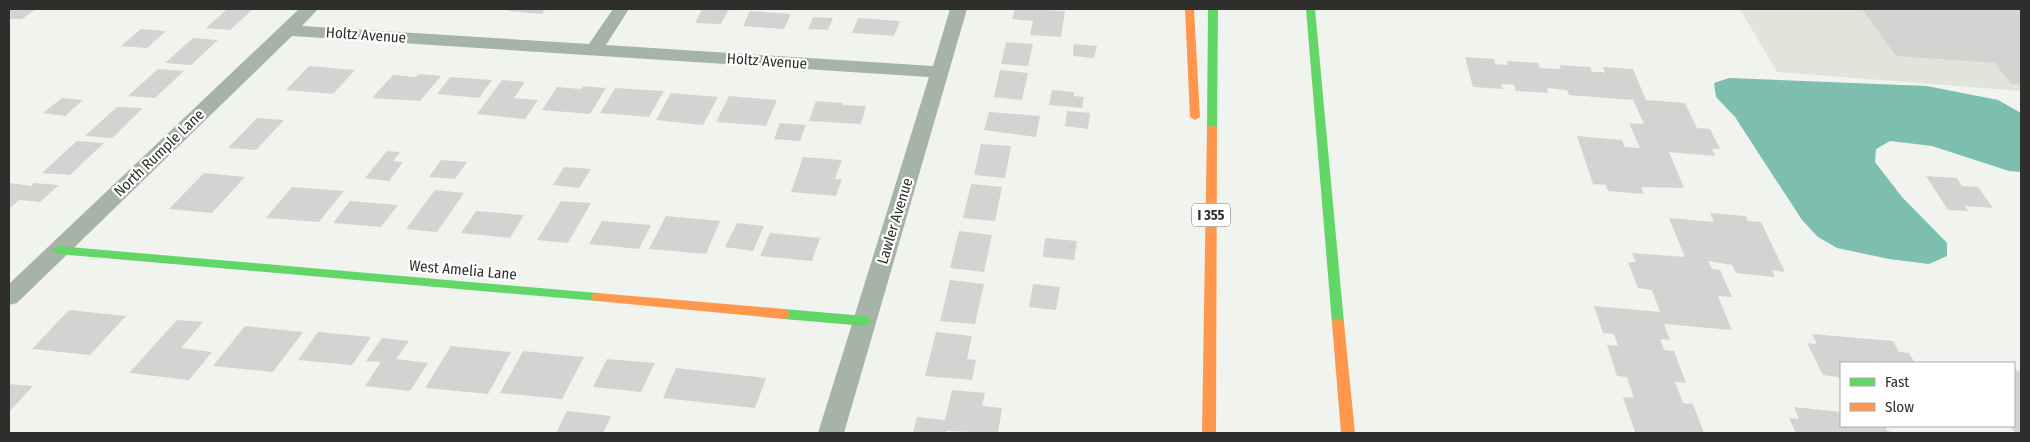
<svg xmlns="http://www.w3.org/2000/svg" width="2030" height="442" viewBox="0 0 2030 442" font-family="'Fira Sans Condensed',sans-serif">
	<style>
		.built { fill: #e1e4da }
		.water { fill: #7ebeaf }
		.building { fill: #d3d4d1 }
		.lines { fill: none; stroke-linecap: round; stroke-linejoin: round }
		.street { fill: #a6b3a7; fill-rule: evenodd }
		.fast { fill: #63d668; fill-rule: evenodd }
		.slow { fill: #ff974d; fill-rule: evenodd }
		.labels { text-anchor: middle; stroke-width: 4.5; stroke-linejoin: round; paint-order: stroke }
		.shield { fill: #fff; stroke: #6d6d6b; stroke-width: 1 }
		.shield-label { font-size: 14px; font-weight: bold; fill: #2e2f2c }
		.street-label { font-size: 15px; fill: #2e2f2c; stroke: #fff }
	</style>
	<rect width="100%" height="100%" fill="#f1f3ee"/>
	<path class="built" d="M 1740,9 L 2021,9 L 2021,91 L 1777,72 Z"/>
	<path class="water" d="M 1729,78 L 1927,86 L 1998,100 L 2021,113 L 2021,172 L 2009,171 L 1932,146 L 1890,141 L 1876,149 L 1875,162 L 1902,197 L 1947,243 L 1947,256 L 1929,264 L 1889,259 L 1837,248 L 1818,237 L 1802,220 L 1735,117 L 1716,97 L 1714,83 Z"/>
	<path class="building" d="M 9,9 L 36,9 L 22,19 L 9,19 Z
		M 227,9 L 253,9 L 230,30 L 206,28 Z
		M 509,9 L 545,9 L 542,14 L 507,11 Z
		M 702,9 L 729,9 L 721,24 L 695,23 Z
		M 1015,9 L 1065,11 L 1061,37 L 1030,35 L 1033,21 L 1012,19 Z
		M 1862,9 L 2021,9 L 2021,85 L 2011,84 L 1995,63 L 1896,56 Z
		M 750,11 L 791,14 L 784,29 L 743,26 Z
		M 813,17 L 833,18 L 828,30 L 808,29 Z
		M 858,18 L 900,21 L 894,36 L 852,33 Z
		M 141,29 L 166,31 L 147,48 L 121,46 Z
		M 193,38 L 218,40 L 191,65 L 165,63 Z
		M 1006,42 L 1033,44 L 1028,66 L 1001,64 Z
		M 1074,44 L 1097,46 L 1094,58 L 1073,56 Z
		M 1465,57 L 1494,59 L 1495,64 L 1508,65 L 1507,61 L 1538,63 L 1540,68 L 1561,69 L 1559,65 L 1590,67 L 1592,72 L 1602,72 L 1605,73 L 1603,67 L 1633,69 L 1646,100 L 1685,103 L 1697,128 L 1710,129 L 1720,149 L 1712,149 L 1715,156 L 1669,152 L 1684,188 L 1641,187 L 1644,194 L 1608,191 L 1606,185 L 1593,184 L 1577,136 L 1622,140 L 1625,147 L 1640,148 L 1629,123 L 1644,124 L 1633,100 L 1569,95 L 1567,90 L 1547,88 L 1548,93 L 1516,91 L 1514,85 L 1501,84 L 1503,89 L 1473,87 Z
		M 309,66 L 355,70 L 333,94 L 286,90 Z
		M 158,69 L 184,71 L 155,98 L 128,96 Z
		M 1000,70 L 1028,73 L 1022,100 L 994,97 Z
		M 419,74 L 441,76 L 420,101 L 372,98 L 393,75 L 416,77 Z
		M 450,77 L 492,80 L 479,98 L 437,94 Z
		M 502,80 L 525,82 L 514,98 L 538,100 L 525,119 L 477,114 Z
		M 583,86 L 606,88 L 590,114 L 542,110 L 557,87 L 581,89 Z
		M 615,88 L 664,91 L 649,117 L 600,113 Z
		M 1052,90 L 1074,92 L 1074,96 L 1084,97 L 1082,108 L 1049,105 Z
		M 671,93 L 718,97 L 703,125 L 656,120 Z
		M 729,96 L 777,100 L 766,126 L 716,122 Z
		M 62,98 L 83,100 L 65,116 L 43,113 Z
		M 816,101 L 843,103 L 842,105 L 866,106 L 861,124 L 809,121 Z
		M 117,107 L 143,108 L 112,138 L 85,136 Z
		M 1067,111 L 1090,113 L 1088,129 L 1065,126 Z
		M 989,112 L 1040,116 L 1036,137 L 984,130 Z
		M 257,118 L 284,120 L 256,150 L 228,148 Z
		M 780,123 L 806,125 L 800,141 L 774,139 Z
		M 77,141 L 104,143 L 70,175 L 42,173 Z
		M 981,144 L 1011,146 L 1005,178 L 974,175 Z
		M 387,151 L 400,152 L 393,161 L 403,162 L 389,181 L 365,178 Z
		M 803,157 L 842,160 L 835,179 L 842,179 L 836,196 L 791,192 Z
		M 441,160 L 467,162 L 455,179 L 429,177 Z
		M 564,167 L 591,169 L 579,188 L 553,185 Z
		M 204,173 L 245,177 L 212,213 L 169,209 Z
		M 1926,176 L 1957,178 L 1962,186 L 1978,187 L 1993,208 L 1965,206 L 1968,211 L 1948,210 Z
		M 9,183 L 31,186 L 34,183 L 59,185 L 40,202 L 19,200 L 9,209 Z
		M 971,184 L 1002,187 L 995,221 L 963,218 Z
		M 292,187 L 344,191 L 319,222 L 266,218 Z
		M 435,190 L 464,193 L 437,232 L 406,229 Z
		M 350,201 L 398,205 L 381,227 L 333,223 Z
		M 561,201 L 591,203 L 568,243 L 537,240 Z
		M 476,211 L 524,215 L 510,238 L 461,233 Z
		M 1710,213 L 1746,216 L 1748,221 L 1761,222 L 1785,272 L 1772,270 L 1775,277 L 1736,273 L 1732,265 L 1708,261 L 1712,269 L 1720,270 L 1732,297 L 1718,296 L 1732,330 L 1664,324 L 1670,340 L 1660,339 L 1664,350 L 1674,351 L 1686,383 L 1675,382 L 1683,403 L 1693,404 L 1704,433 L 1635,432 L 1623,397 L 1634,398 L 1627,377 L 1617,376 L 1607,345 L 1618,346 L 1614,334 L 1603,333 L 1594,306 L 1660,312 L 1652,290 L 1638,288 L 1628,262 L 1636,262 L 1632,253 L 1685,257 L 1669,218 L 1714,222 Z
		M 666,216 L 720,221 L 706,254 L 649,249 Z
		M 602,221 L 651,225 L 639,249 L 589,244 Z
		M 737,223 L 764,226 L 753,251 L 725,247 Z
		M 959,231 L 992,235 L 984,272 L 950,268 Z
		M 770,233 L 820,238 L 812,261 L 760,256 Z
		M 1045,238 L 1077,241 L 1074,260 L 1043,257 Z
		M 950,280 L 984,284 L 975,324 L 940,321 Z
		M 1033,284 L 1060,287 L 1056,310 L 1029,307 Z
		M 69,310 L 126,316 L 90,355 L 32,349 Z
		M 177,320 L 203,322 L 181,348 L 212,352 L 189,380 L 129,373 Z
		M 245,326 L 303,332 L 273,372 L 213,366 Z
		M 318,332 L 371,337 L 352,365 L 298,360 Z
		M 936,332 L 972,336 L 967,359 L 976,360 L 972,380 L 925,376 Z
		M 1812,334 L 1893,341 L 1899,352 L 1909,353 L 1915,363 L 1841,363 L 1841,382 L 1838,377 L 1823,375 L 1807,343 L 1817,344 Z
		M 382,338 L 409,341 L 396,359 L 428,363 L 410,391 L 365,386 L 381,362 L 366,361 Z
		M 451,346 L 511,352 L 488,394 L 425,388 Z
		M 523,351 L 584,357 L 562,399 L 500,393 Z
		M 607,359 L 655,363 L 641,392 L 593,387 Z
		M 676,368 L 766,378 L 755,408 L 663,398 Z
		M 2014,370 L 2021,371 L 2021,433 L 2015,433 L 2011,426 L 2014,426 Z
		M 9,384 L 33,386 L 9,412 Z
		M 952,390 L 985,393 L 982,406 L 1002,408 L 998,433 L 946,431 L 946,433 L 913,433 L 917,417 L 945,420 Z
		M 1794,407 L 1841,412 L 1841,426 L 1885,426 L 1887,431 L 1897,433 L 1796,433 L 1789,418 L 1799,419 Z
		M 567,411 L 611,416 L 603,433 L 556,433 Z"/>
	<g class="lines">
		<path class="street" d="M 299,9 L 318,9 L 302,26 L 589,44 L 613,9 L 629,9 L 606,45 L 933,66 L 950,9 L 967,9 L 844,433 L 818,433 L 929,77 L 292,36 L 17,303 L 9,305 L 9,284 Z"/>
		<path class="fast" d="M 1208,9 L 1218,9 L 1217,128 L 1212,131 L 1207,128 Z
			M 1306,9 L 1315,9 L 1344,323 L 1342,326 L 1334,326 L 1332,323 Z
			M 58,246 L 597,293 L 601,294 L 603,297 L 601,300 L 597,301 L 58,254 L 52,250 Z
			M 784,309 L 865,316 L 869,318 L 871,321 L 869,324 L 865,326 L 784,319 L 780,317 L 778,314 L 780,311 Z"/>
		<path class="slow" d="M 1185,9 L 1194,9 L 1200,117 L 1195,120 L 1190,117 Z
			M 1212,125 L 1217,128 L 1216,433 L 1202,433 L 1207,128 Z
			M 597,293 L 784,309 L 788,311 L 790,314 L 788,317 L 784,319 L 597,301 L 593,300 L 591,297 L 593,294 Z
			M 1338,318 L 1342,320 L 1344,323 L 1355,433 L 1341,433 L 1332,323 L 1334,320 Z"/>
	</g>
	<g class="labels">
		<rect class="shield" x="1192" y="203.5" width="38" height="23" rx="4"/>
		<g class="shield-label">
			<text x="1211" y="220">I 355</text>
		</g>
		<g class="street-label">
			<text transform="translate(366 35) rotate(4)" y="5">Holtz Avenue</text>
			<text transform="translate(767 61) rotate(4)" y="5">Holtz Avenue</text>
			<text transform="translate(159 153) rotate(-44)" y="5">North Rumple Lane</text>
			<text transform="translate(895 221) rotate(-73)" y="5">Lawler Avenue</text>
			<text transform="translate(463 270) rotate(5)" y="5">West Amelia Lane</text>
		</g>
	</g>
	<rect width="2030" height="442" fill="none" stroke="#2e2f2c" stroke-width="20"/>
	<rect x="1840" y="362" width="175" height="65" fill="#ffffff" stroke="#abacab"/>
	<rect x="1850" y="378" width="25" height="8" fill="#63d668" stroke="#abacab"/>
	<text x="1885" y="387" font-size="15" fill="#2e2f2c">Fast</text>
	<rect x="1850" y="403" width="25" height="8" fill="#ff974d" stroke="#abacab"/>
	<text x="1885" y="412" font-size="15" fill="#2e2f2c">Slow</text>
</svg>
